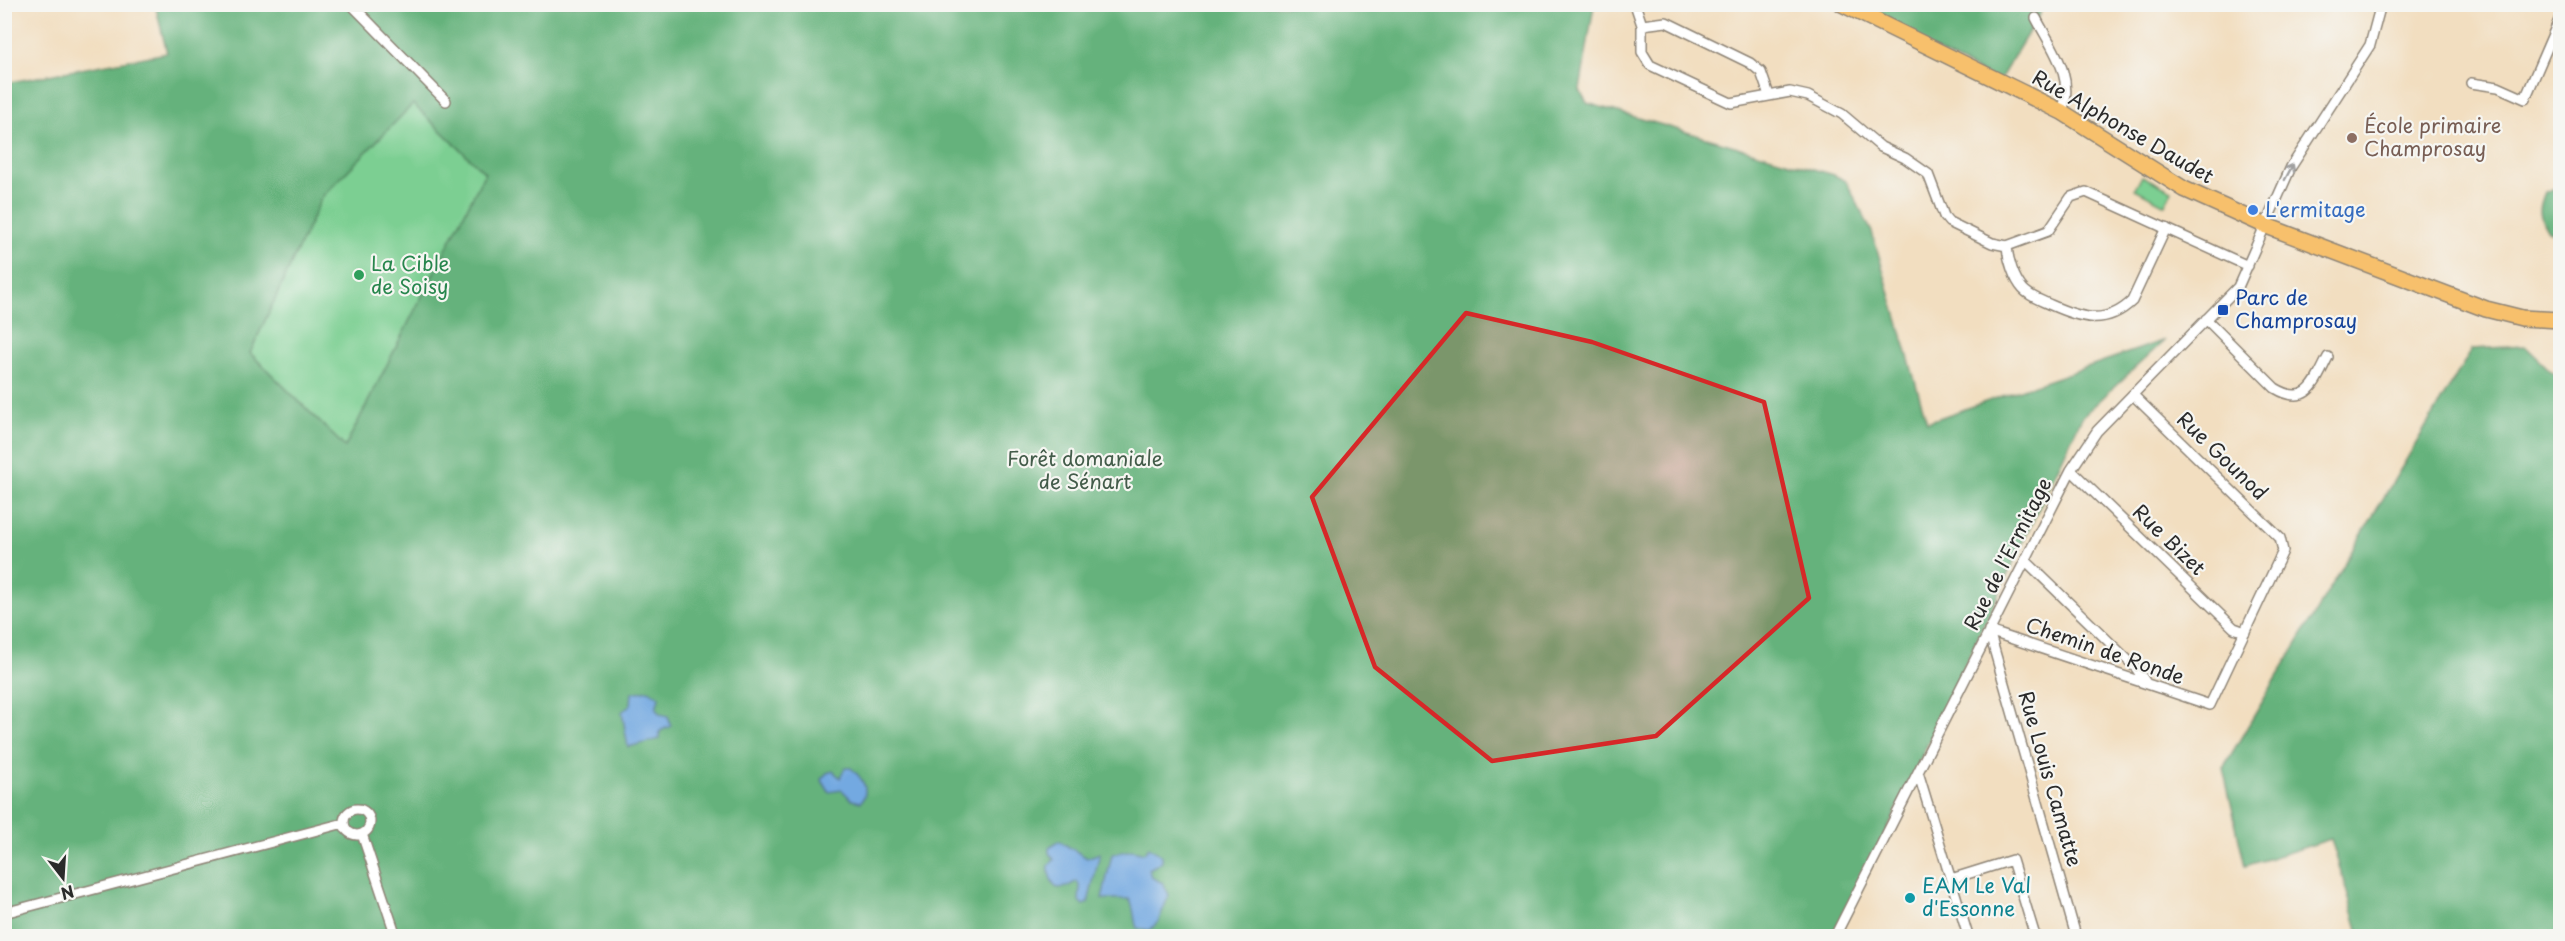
<svg xmlns="http://www.w3.org/2000/svg" width="2565" height="941" viewBox="0 0 2565 941" font-family="'Playpen Sans',sans-serif">
	<style>
		.green { fill: #7ccf92; stroke: #547d5e; stroke-width: 1.5 }
		.forest { fill: #65b27c; stroke: #486e54; stroke-width: 1.5; fill-rule: evenodd }
		.water { fill: #73a9e1; stroke: #4f6a86; stroke-width: 1.5 }
		.lines { fill: none; stroke-linecap: round; stroke-linejoin: round }
		.minor-casing { stroke: #8e8476; stroke-width: 12 }
		.primary-casing { stroke: #8e8476; stroke-width: 18 }
		.minor { stroke: #fff; stroke-width: 9 }
		.primary { stroke: #f7c06c; stroke-width: 15 }
		.oneway { stroke: #a0a0a0 }
		.marked { fill: #d62828; fill-opacity: 0.2; stroke: #d62828; stroke-width: 4.5; stroke-linejoin: round }
		.education-dot { fill: #8d6e63; stroke: #f6f6f2; stroke-width: 2 }
		.shop-dot { fill: #3f7fe0; stroke: #f6f6f2; stroke-width: 2 }
		.leisure-dot { fill: #2e9e5b; stroke: #f6f6f2; stroke-width: 2 }
		.transit-dot { fill: #1a4fb4; stroke: #f6f6f2; stroke-width: 2 }
		.culture-dot { fill: #0f9aa8; stroke: #f6f6f2; stroke-width: 2 }
		.labels { text-anchor: middle; stroke-width: 4.5; stroke-linejoin: round; paint-order: stroke }
		.education-label { font-size: 20px; fill: #785e54; stroke: #f6f6f2; text-anchor: start }
		.street-label { font-size: 20px; fill: #2b2b2b; stroke: #f6f6f2 }
		.shop-label { font-size: 20px; fill: #366cbe; stroke: #f6f6f2; text-anchor: start }
		.leisure-label { font-size: 20px; fill: #27864d; stroke: #f6f6f2; text-anchor: start }
		.transit-label { font-size: 20px; fill: #164399; stroke: #f6f6f2; text-anchor: start }
		.park-label { font-size: 20px; fill: #435c4a; stroke: #f6f6f2 }
		.culture-label { font-size: 20px; fill: #0d838f; stroke: #f6f6f2; text-anchor: start }
	</style>
	<rect width="100%" height="100%" fill="#f6f6f2"/>
	<filter id="ink" filterUnits="userSpaceOnUse"><feTurbulence type="fractalNoise" baseFrequency=".0167" numOctaves="2"/><feDisplacementMap in="SourceGraphic" scale="12" xChannelSelector="R" yChannelSelector="G"/><feConvolveMatrix kernelMatrix="1 2 1 2 8 2 1 2 1" color-interpolation-filters="sRGB"/></filter>
	<filter id="wash" filterUnits="userSpaceOnUse"><feTurbulence type="fractalNoise" baseFrequency=".008" numOctaves="4" result="noise"/><feDisplacementMap in="SourceGraphic" scale="24" xChannelSelector="R" yChannelSelector="G"/><feGaussianBlur stdDeviation="1.35" result="paint"/><feColorMatrix in="noise" values="0 0 0 0 0 0 0 0 0 0 0 0 0 0 0 0 0 1.4 0 .05"/><feComposite in="paint" operator="in"/></filter>
	<g filter="url(#wash)">
		<rect width="100%" height="100%" fill="#f2dec0"/>
		<path class="green" d="M 413,104 L 485,173 L 345,447 L 250,353 L 322,197 Z
			M 2142,176 L 2172,191 L 2165,205 L 2135,189 Z"/>
		<path class="forest" d="M 161,5 L 1594,5 L 1580,90 L 1587,103 L 1834,175 L 1846,181 L 1872,232 L 1927,422 L 2165,340 L 2082,417 L 1837,936 L 5,936 L 5,83 L 167,53 L 156,8 ZM 413,104 L 485,173 L 345,447 L 250,353 L 322,197 Z
			M 1841,5 L 2045,5 L 1999,81 Z
			M 2560,186 L 2560,235 L 2548,231 C 2538,215 2538,209 2545,192 Z
			M 2525,346 L 2551,371 L 2560,376 L 2560,936 L 2360,936 L 2331,839 L 2245,866 L 2223,768 L 2472,349 Z"/>
		<path class="water" d="M 649,690 L 659,697 L 656,709 L 660,714 L 668,716 L 671,726 L 660,731 L 660,739 L 628,747 L 622,712 L 631,704 L 632,693 Z
			M 845,768 L 851,768 C 861,777 871,789 861,802 L 852,800 L 842,790 L 829,792 L 821,779 L 827,773 L 833,771 L 840,778 Z
			M 1059,841 L 1087,858 L 1100,853 L 1088,903 L 1083,905 L 1079,901 L 1080,888 L 1077,881 L 1067,887 L 1057,888 C 1051,882 1048,874 1049,865 L 1054,860 L 1049,853 L 1049,847 Z
			M 1149,847 L 1162,856 L 1162,862 L 1149,869 L 1151,877 L 1163,883 L 1169,895 L 1158,922 L 1150,930 L 1137,928 C 1133,919 1135,907 1129,899 L 1102,899 L 1112,854 L 1133,850 L 1144,853 Z"/>
	</g>
	<g filter="url(#ink)">
		<g class="lines">
			<g class="minor-casing">
				<path id="minor" d="M 351,4 L 446,101
					M 1635,4 L 1642,25 L 1642,52 L 1650,65 L 1731,103 L 1790,92 L 1808,96 L 1842,114 L 1881,147 L 1905,158 L 1928,174 L 1944,216 L 1949,222 L 1992,243 L 2007,246 L 2048,231 L 2071,197 L 2086,192 L 2248,266
					M 2036,18 C 2052,49 2075,76 2062,112
					M 1642,25 L 1666,22 L 1750,63 L 1761,72 L 1769,95
					M 2471,83 L 2498,87 L 2525,99 L 2560,18
					M 2007,246 C 2008,260 2014,279 2023,289 C 2030,297 2042,301 2051,305 C 2080,318 2106,326 2132,301 L 2166,228
					M 2206,319 L 2275,388 C 2308,408 2315,382 2328,357
					M 2071,470 L 2234,628 L 2245,632
					M 2026,561 L 2136,668 L 2146,683
					M 1989,631 L 2210,705 L 2283,551 L 2280,538 L 2133,395
					M 1989,631 L 2076,936
					M 1918,772 L 1968,936
					M344 822a13 13 0 1 1 26 0a13 13 0 1 1-26 0Z
					M 362,834 L 396,936
					M 1951,879 L 2012,860 L 2035,936
					M 4,913 L 344,823
					M 1835,936 L 2071,470 L 2097,431 L 2238,287 L 2291,167 L 2370,45 L 2381,4"/>
			</g>
			<g class="primary-casing">
				<path id="primary" d="M 1842,4 L 2062,112 L 2184,189 L 2264,225 L 2486,309 L 2522,318 L 2560,320"/>
			</g>
			<use href="#minor" class="minor"/>
			<use href="#primary" class="primary"/>
		</g>
		<defs><path id="oneway-shaft" d="M-6 0H5M1.5-3L5.5 0L1.5 3" fill="none" stroke-width="1.6" stroke-linecap="round" stroke-linejoin="round" transform="scale(1.5)"/></defs>
		<use class="oneway" href="#oneway-shaft" transform="translate(2289 172) rotate(-62)"/>
	</g>
	<path class="marked" d="M 1466,313 L 1592,342 L 1764,402 L 1809,598 L 1656,736 L 1492,761 L 1375,667 L 1312,497 Z"/>
	<circle class="education-dot" cx="2352" cy="138" r="6"/>
	<circle class="shop-dot" cx="2253" cy="210" r="6"/>
	<circle class="leisure-dot" cx="359" cy="275" r="6"/>
	<rect class="transit-dot" x="2217" y="304" width="12" height="12" rx="3"/>
	<circle class="culture-dot" cx="1910" cy="898" r="6"/>
	<g class="labels">
		<g class="education-label">
			<text x="2364" y="133">École primaire<tspan x="2364" dy="23">Champrosay</tspan></text>
		</g>
		<g class="street-label">
			<text transform="translate(2123 127) rotate(30)" y="7">Rue Alphonse Daudet</text>
			<text transform="translate(2222 456) rotate(44)" y="7">Rue Gounod</text>
			<text transform="translate(2169 540) rotate(44)" y="7">Rue Bizet</text>
			<text transform="translate(2008 554) rotate(-63)" y="7">Rue de l'Ermitage</text>
			<text transform="translate(2105 651) rotate(19)" y="7">Chemin de Ronde</text>
			<text transform="translate(2050 779) rotate(74)" y="7">Rue Louis Camatte</text>
		</g>
		<g class="shop-label">
			<text x="2265" y="217">L'ermitage</text>
		</g>
		<g class="leisure-label">
			<text x="371" y="271">La Cible<tspan x="371" dy="23">de Soisy</tspan></text>
		</g>
		<g class="transit-label">
			<text x="2235" y="305">Parc de<tspan x="2235" dy="23">Champrosay</tspan></text>
		</g>
		<g class="park-label">
			<text x="1085" y="466">Forêt domaniale<tspan x="1085" dy="23">de Sénart</tspan></text>
		</g>
		<g class="culture-label">
			<text x="1922" y="893">EAM Le Val<tspan x="1922" dy="23">d'Essonne</tspan></text>
		</g>
	</g>
	<rect width="2565" height="941" fill="none" stroke="#f6f6f2" stroke-width="24"/>
	<g transform="translate(63 878) rotate(163)" stroke="#f6f6f2" stroke-width="4.5" paint-order="stroke">
	<path d="M0-4.5L10 22L0 15L-10 22Z" fill="#2b2b2b"/>
	<text y="-9" font-size="16" font-weight="bold" text-anchor="middle" fill="#2b2b2b">N</text>
	</g>
</svg>
